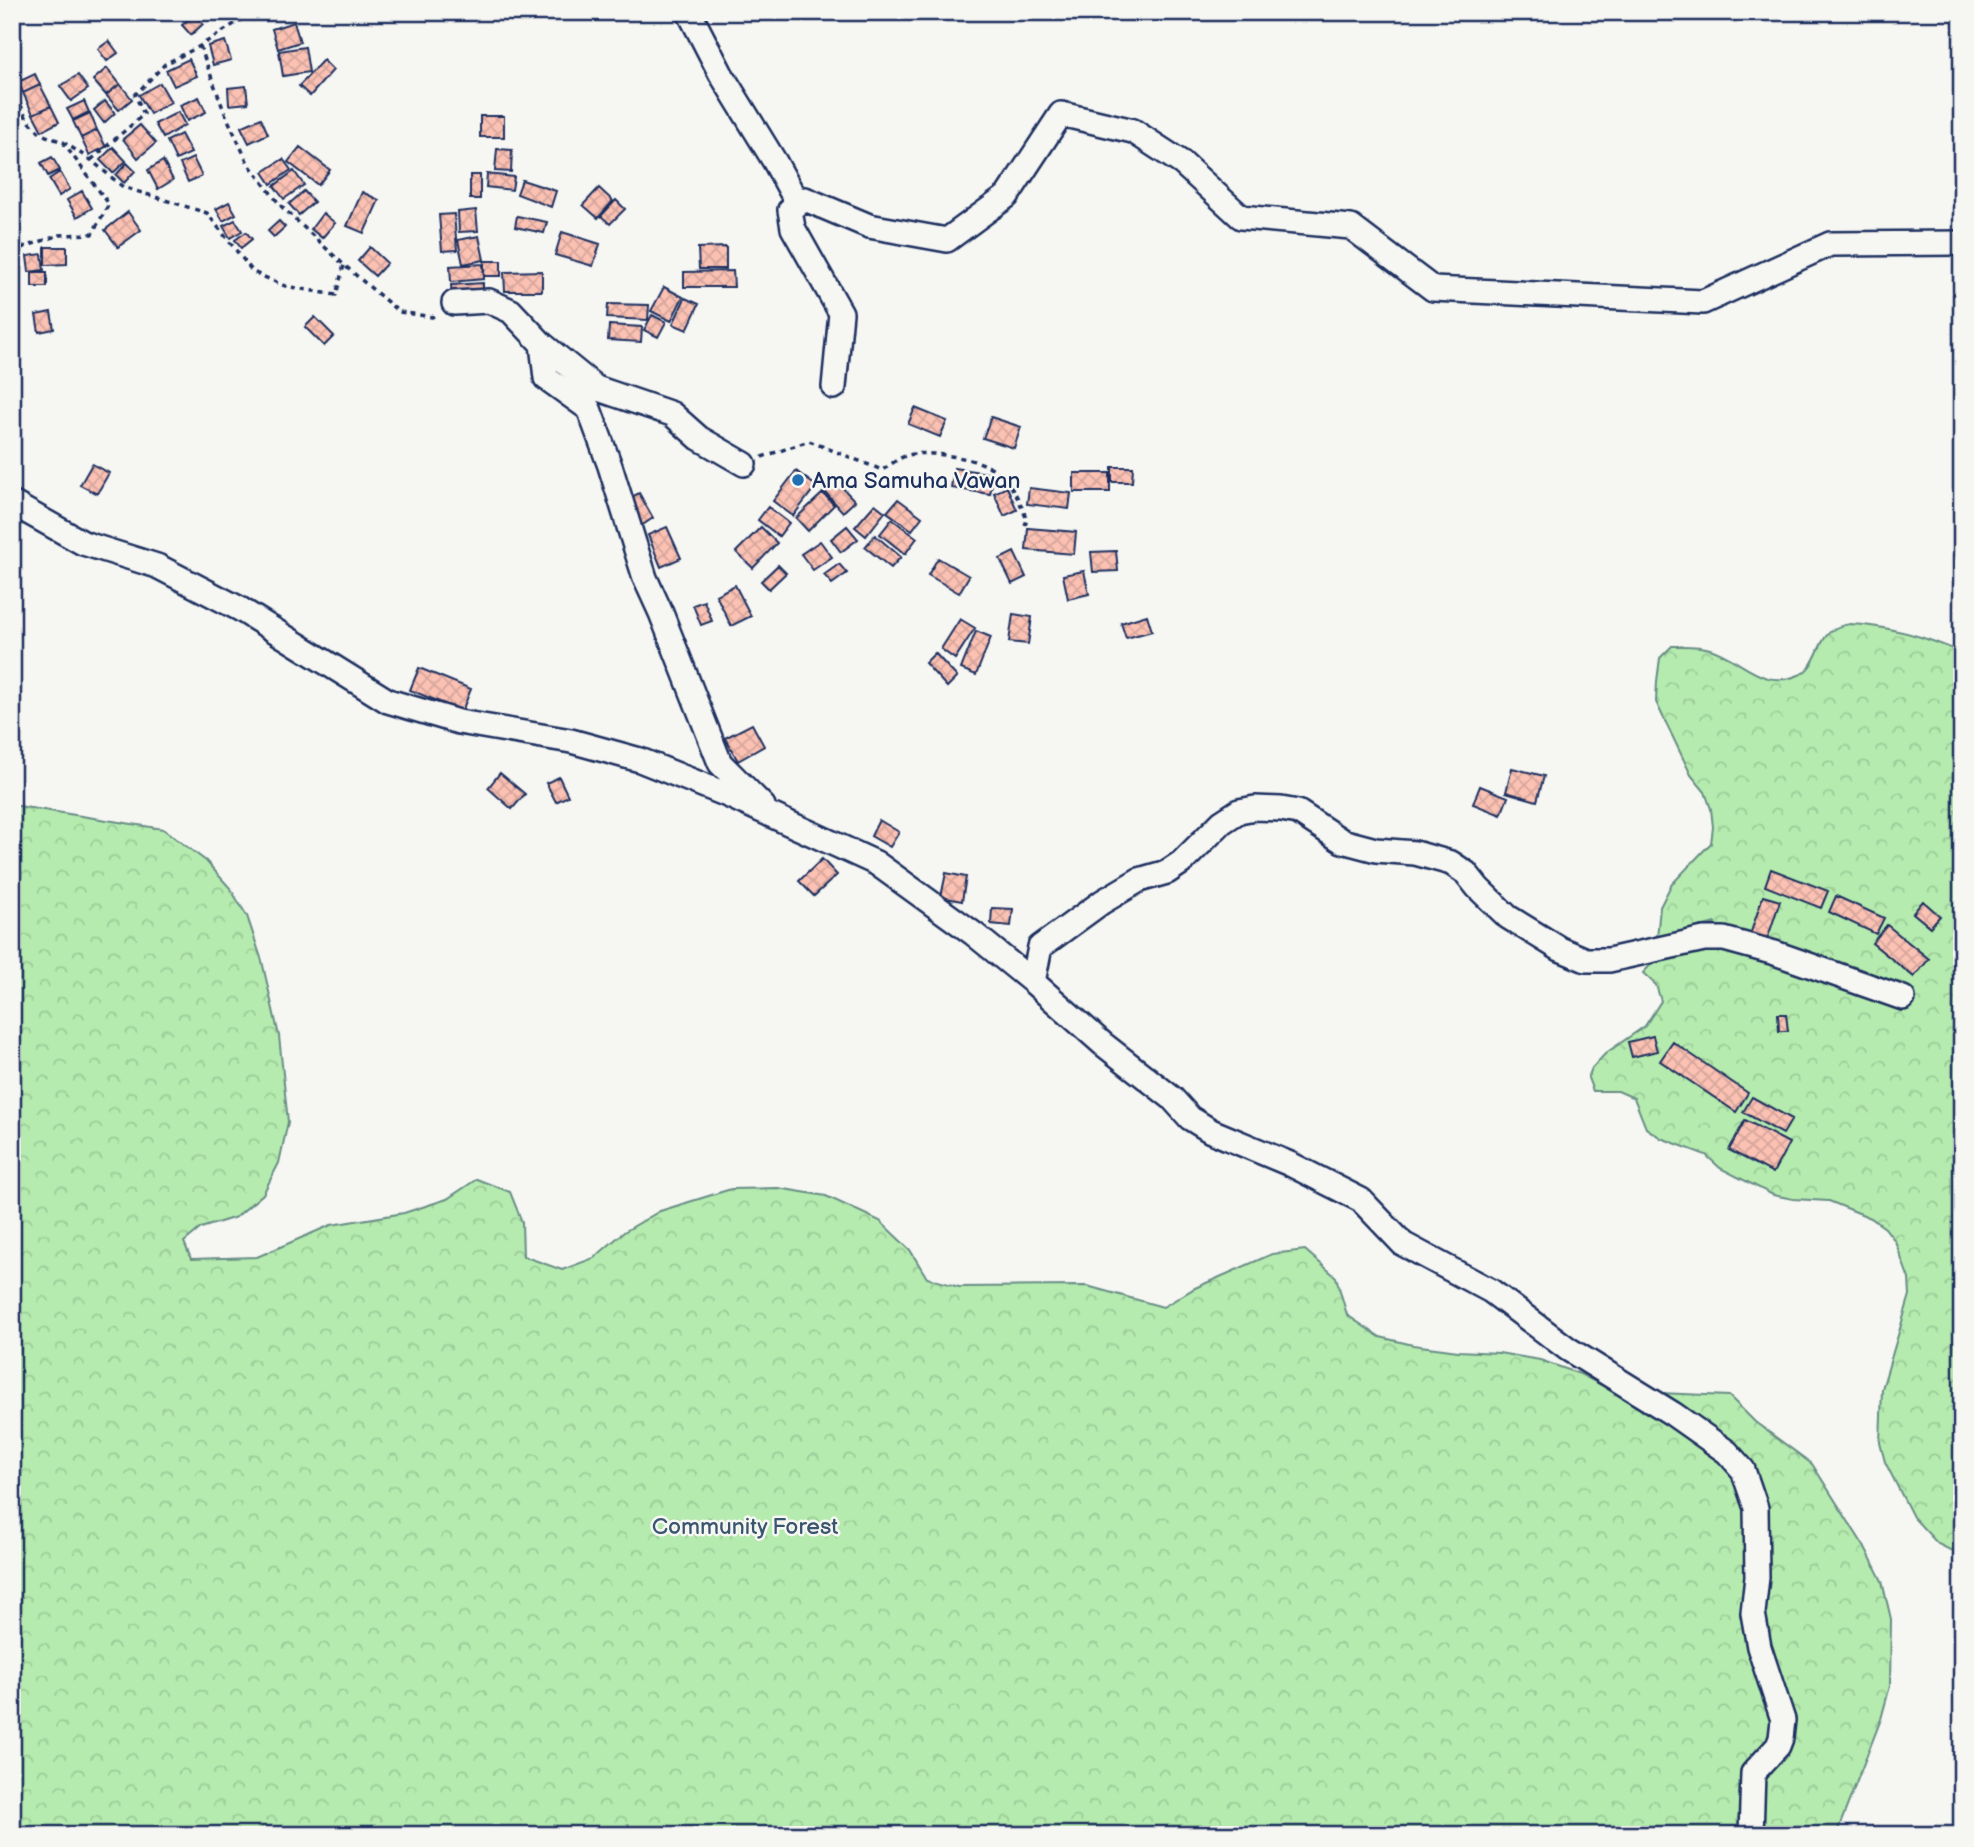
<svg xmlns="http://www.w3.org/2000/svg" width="1974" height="1847" viewBox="0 0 1974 1847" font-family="'Balsamiq Sans',sans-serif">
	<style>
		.forest { fill: url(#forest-crowns); stroke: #688d86; stroke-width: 2 }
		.building { fill: url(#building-cross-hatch); stroke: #1b2f5e; stroke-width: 2 }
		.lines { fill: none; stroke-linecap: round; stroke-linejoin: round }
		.minor-casing { stroke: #1b2f5e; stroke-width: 28 }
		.path { stroke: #1b2f5e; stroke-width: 3.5; stroke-dasharray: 5 5; stroke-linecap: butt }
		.minor { stroke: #f6f6f2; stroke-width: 23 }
		.poi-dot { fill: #1f6fb2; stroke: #f6f6f2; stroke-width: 2.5 }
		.labels { text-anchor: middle; stroke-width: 5; stroke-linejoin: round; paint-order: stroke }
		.poi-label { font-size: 23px; fill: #1b2f5e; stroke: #f6f6f2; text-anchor: start }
		.park-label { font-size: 23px; fill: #3a556e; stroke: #f6f6f2 }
	</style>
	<defs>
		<pattern id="forest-crowns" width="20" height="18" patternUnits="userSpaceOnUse" patternTransform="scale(1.75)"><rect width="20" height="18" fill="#b5ebae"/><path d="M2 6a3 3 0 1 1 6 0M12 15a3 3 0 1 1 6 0" fill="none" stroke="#9bca98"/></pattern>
		<pattern id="building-cross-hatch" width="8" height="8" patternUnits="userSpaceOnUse" patternTransform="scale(1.75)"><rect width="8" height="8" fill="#fbc1b3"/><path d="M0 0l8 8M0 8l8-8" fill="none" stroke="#d7a69c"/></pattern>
	</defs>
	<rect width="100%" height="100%" fill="#f6f6f2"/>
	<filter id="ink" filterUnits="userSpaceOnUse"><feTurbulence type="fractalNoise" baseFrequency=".0143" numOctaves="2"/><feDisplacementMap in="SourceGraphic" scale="14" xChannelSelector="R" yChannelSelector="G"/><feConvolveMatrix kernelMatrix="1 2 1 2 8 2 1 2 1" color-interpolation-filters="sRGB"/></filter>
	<g filter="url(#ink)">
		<path class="forest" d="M 1850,624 C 1887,626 1927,637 1962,653 L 1962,1556 L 1938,1544 L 1913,1517 L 1885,1462 L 1880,1443 L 1882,1389 L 1910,1295 L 1909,1279 L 1895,1241 L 1885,1228 L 1871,1218 L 1829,1201 L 1793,1199 L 1773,1195 L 1720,1168 L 1706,1155 L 1661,1138 L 1646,1128 L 1634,1098 L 1618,1091 L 1593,1091 L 1588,1078 L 1592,1068 L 1606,1053 L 1645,1026 L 1661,1001 L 1656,985 L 1643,973 L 1654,961 L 1701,948 L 1715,923 L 1657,938 L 1660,907 L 1671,885 L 1711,843 L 1713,827 L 1711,809 L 1705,792 L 1691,775 L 1656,702 L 1657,681 L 1660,658 L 1672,646 C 1684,646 1698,645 1710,649 C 1742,659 1762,691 1799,675 C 1818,667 1817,639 1834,629 C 1838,626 1845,625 1850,624 Z
			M 12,805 L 163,829 L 206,861 L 230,888 L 247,916 L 262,961 L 279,1036 L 288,1122 L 279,1163 L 263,1194 L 236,1217 L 201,1228 L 184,1242 L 191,1259 L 257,1257 L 331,1225 L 404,1213 L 447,1199 L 477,1179 L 510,1192 L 522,1222 L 523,1256 L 562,1270 L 594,1258 L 624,1232 L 660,1211 L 731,1189 L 778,1188 L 826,1196 L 880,1221 L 910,1250 L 927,1278 L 959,1287 L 1087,1286 L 1163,1307 L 1195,1288 L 1272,1254 L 1305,1250 L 1336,1277 L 1347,1315 L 1380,1337 L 1413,1345 L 1458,1351 L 1499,1353 L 1540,1360 L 1580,1374 L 1613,1391 L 1729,1396 L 1755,1422 L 1812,1464 L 1867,1551 L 1882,1581 L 1891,1619 L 1890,1686 L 1881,1719 L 1836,1835 L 12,1835 Z"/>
		<path class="building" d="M 194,14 L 203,24 L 191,35 L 182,25 Z
			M 294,22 L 300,42 L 278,49 L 272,29 Z
			M 109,41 L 118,53 L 107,61 L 98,49 Z
			M 225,41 L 231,60 L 213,65 L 208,46 Z
			M 305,47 L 309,72 L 283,76 L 279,51 Z
			M 189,59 L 197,76 L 174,86 L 166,70 Z
			M 323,60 L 333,70 L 310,96 L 299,86 Z
			M 107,68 L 120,84 L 106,95 L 93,80 Z
			M 35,74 L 40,85 L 23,93 L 18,82 Z
			M 78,75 L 88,89 L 71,101 L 60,86 Z
			M 160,83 L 171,102 L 150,114 L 139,95 Z
			M 120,84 L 132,99 L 119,110 L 106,95 Z
			M 40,85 L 51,106 L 33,114 L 23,93 Z
			M 246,86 L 248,103 L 229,105 L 228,88 Z
			M 199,97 L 206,112 L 187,121 L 180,105 Z
			M 84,101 L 89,112 L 73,120 L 67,109 Z
			M 105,101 L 115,113 L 104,123 L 94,110 Z
			M 51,106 L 59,122 L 42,131 L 33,114 Z
			M 178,112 L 185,125 L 163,138 L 155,124 Z
			M 90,113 L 97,130 L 81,138 L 73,121 Z
			M 480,116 L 504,116 L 504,137 L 480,137 Z
			M 261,118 L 268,134 L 249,143 L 241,127 Z
			M 140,125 L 156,143 L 138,158 L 123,139 Z
			M 97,130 L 106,147 L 89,155 L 81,138 Z
			M 181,134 L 191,153 L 176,160 L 167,141 Z
			M 113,147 L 126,161 L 113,173 L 100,160 Z
			M 300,147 L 330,170 L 318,185 L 288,162 Z
			M 497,149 L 512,150 L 511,172 L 495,171 Z
			M 52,157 L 60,170 L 48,176 L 41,163 Z
			M 193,158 L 202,176 L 188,182 L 180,164 Z
			M 283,159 L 291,170 L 271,184 L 263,172 Z
			M 163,161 L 173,180 L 158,189 L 148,170 Z
			M 127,163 L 135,171 L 124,183 L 116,175 Z
			M 294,171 L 304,185 L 284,199 L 274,186 Z
			M 60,172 L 70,189 L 59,196 L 49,179 Z
			M 487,174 L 514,177 L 512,190 L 486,187 Z
			M 470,175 L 480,175 L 480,199 L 470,199 Z
			M 522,180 L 556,191 L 551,207 L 517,194 Z
			M 599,188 L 613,201 L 598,218 L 583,205 Z
			M 82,191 L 92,208 L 77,217 L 67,200 Z
			M 304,191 L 314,202 L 299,215 L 289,204 Z
			M 362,192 L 379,200 L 364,233 L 347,226 Z
			M 616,200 L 625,209 L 610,224 L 601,216 Z
			M 229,202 L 236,214 L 223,221 L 216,209 Z
			M 476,210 L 478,231 L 459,232 L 458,212 Z
			M 128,212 L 141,230 L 118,247 L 105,230 Z
			M 323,213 L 335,223 L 322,238 L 311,229 Z
			M 454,214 L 457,250 L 442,251 L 439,215 Z
			M 517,216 L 547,222 L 544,233 L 515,227 Z
			M 235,220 L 242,231 L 230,238 L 223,226 Z
			M 279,221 L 285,227 L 274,237 L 268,231 Z
			M 246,232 L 252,239 L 241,248 L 235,240 Z
			M 562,232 L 600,244 L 593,266 L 555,255 Z
			M 479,236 L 484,260 L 463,264 L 458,240 Z
			M 45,247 L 67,247 L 67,264 L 45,265 Z
			M 370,247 L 387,263 L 375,276 L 358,261 Z
			M 726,247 L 726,269 L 699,269 L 698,248 Z
			M 42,254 L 44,270 L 29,272 L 27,256 Z
			M 484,261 L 501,261 L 501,276 L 484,276 Z
			M 483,264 L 484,279 L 451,282 L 450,266 Z
			M 542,271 L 542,291 L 505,291 L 504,272 Z
			M 733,271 L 734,287 L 684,287 L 684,272 Z
			M 32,272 L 47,272 L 47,287 L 32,287 Z
			M 483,283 L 483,296 L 452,298 L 451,285 Z
			M 664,287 L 683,297 L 671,321 L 651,311 Z
			M 685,298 L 699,304 L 687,330 L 673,324 Z
			M 608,304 L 649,305 L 648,320 L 607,318 Z
			M 51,312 L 54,329 L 39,332 L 36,315 Z
			M 652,315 L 666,322 L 658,337 L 644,330 Z
			M 315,317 L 334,336 L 324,346 L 305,327 Z
			M 609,325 L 642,327 L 641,342 L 608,340 Z
			M 915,408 L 947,421 L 940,437 L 908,424 Z
			M 991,417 L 1021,427 L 1014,448 L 983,438 Z
			M 92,464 L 109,473 L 97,494 L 80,485 Z
			M 1112,467 L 1133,467 L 1132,482 L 1112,482 Z
			M 954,468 L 994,474 L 990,494 L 951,488 Z
			M 796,471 L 816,486 L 793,516 L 773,501 Z
			M 1074,473 L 1110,473 L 1110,492 L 1074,492 Z
			M 836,481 L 855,501 L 843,512 L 825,492 Z
			M 1007,487 L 1017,510 L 1004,516 L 994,493 Z
			M 1029,488 L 1071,493 L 1069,509 L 1027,504 Z
			M 639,493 L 653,518 L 641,526 L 626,500 Z
			M 823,493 L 834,505 L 808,531 L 796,518 Z
			M 898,499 L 922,517 L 912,530 L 887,512 Z
			M 875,504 L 885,512 L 866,536 L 855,527 Z
			M 768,507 L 789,523 L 779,536 L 758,520 Z
			M 892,519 L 917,538 L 905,554 L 880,534 Z
			M 847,526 L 858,539 L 841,552 L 831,539 Z
			M 667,527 L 681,558 L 661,567 L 648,535 Z
			M 761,527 L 777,543 L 753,568 L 736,552 Z
			M 1028,528 L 1076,532 L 1074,554 L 1026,550 Z
			M 875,535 L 901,557 L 891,568 L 865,547 Z
			M 820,541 L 832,557 L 813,570 L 801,554 Z
			M 1116,551 L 1118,571 L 1093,572 L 1091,552 Z
			M 1014,552 L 1026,577 L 1012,584 L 1000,559 Z
			M 938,558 L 969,576 L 959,593 L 928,575 Z
			M 839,564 L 847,573 L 832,584 L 824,575 Z
			M 778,565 L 786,573 L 769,589 L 761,581 Z
			M 1084,571 L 1089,594 L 1068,599 L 1063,575 Z
			M 735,585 L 751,616 L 731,626 L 716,595 Z
			M 704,601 L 712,621 L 701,625 L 693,605 Z
			M 1013,614 L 1032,617 L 1028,644 L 1009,642 Z
			M 1147,615 L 1152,631 L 1126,638 L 1121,623 Z
			M 960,619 L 975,628 L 955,659 L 941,649 Z
			M 976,631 L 991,637 L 976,675 L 961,669 Z
			M 935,653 L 957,677 L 947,687 L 925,663 Z
			M 419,668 L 471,689 L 462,711 L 410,690 Z
			M 752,724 L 764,746 L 738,761 L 725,738 Z
			M 1512,768 L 1544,776 L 1537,801 L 1506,792 Z
			M 500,773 L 525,794 L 512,809 L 488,788 Z
			M 559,777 L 568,796 L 556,802 L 546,783 Z
			M 1480,786 L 1508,797 L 1501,815 L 1473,804 Z
			M 879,820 L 899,832 L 890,847 L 871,836 Z
			M 822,859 L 837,875 L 814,896 L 799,881 Z
			M 1771,869 L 1828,891 L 1821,908 L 1765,886 Z
			M 946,873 L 966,877 L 962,901 L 941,897 Z
			M 1763,896 L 1780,901 L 1767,940 L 1750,935 Z
			M 1836,896 L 1884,918 L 1876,934 L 1829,912 Z
			M 1923,901 L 1940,916 L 1930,927 L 1913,913 Z
			M 992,908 L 1013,909 L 1011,926 L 991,924 Z
			M 1887,925 L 1929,959 L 1914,977 L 1872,943 Z
			M 1778,1014 L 1786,1014 L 1788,1031 L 1779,1031 Z
			M 1653,1036 L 1657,1051 L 1632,1057 L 1628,1042 Z
			M 1673,1042 L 1748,1093 L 1736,1112 L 1660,1061 Z
			M 1752,1097 L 1792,1119 L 1783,1134 L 1743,1112 Z
			M 1745,1120 L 1789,1143 L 1773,1173 L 1729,1150 Z"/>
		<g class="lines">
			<g class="minor-casing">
				<path id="minor" d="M 689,12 L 721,74 L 775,162 L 798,204
					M 454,303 L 489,301 L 511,311 L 542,344 L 546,378 L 589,409 L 610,466 L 645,578 L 661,613 L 720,763 L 763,806
					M 542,344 L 596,388 L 672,414 L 699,438 L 744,464
					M 834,387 L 841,313 L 793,228 L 790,210 L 805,199 L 869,226 L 947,240 L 1007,196 L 1061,114 L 1133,131 L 1182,163 L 1241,217 L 1351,227 L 1433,289 L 1703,302 L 1830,244 L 1962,243
					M 12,503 L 83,543 L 157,566 L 240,609 L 388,701 L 459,722 L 571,741 L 640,760 L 725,794 L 876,863 L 974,934 L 1033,982 L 1103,1044 L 1172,1098 L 1190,1118 L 1211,1131 L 1290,1164 L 1361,1200 L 1403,1244 L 1491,1291 L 1568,1349 L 1673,1414 L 1727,1452 L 1743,1470 L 1756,1508 L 1757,1577 L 1753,1613 L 1759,1647 L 1783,1720 L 1781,1738 L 1778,1746 L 1753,1773 L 1751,1835
					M 1033,982 L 1040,947 L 1102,902 L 1139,880 L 1167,872 L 1182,862 L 1222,822 L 1239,811 L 1255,808 L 1281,809 L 1298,812 L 1342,841 L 1376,850 L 1415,853 L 1451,863 L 1466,873 L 1478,888 L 1508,917 L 1560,949 L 1586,960 L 1609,960 L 1704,939 L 1724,939 L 1775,953 L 1903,998"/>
			</g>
			<path class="path" d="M 200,46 L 224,111 L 248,163 L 280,205 L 344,265 L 399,312 L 432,317 L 438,313
				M 12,86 L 27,119 L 41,134 L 63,142 L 91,160 L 123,187 L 207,213 L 253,272 L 285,286 L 336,295 L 344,265
				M 91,160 L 144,114 L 135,95 L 165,64 L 200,46 L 253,12
				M 12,251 L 60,235 L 92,234 L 109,204 L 64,144
				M 762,457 L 809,441 L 882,470 C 889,466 897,459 905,456 C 922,449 980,458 995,470 C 1012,482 1020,502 1027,520 L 1025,525"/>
			<use href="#minor" class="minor"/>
		</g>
	</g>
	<circle class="poi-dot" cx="798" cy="480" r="7"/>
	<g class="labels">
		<g class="poi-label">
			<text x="812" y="488">Ama Samuha Vawan</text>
		</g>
		<g class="park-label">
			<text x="745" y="1534">Community Forest</text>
		</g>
	</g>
	<rect width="1974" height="1847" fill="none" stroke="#f6f6f2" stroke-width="42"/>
	<rect x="21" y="21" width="1932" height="1805" fill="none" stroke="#1b2f5e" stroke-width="2.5" filter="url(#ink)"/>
</svg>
